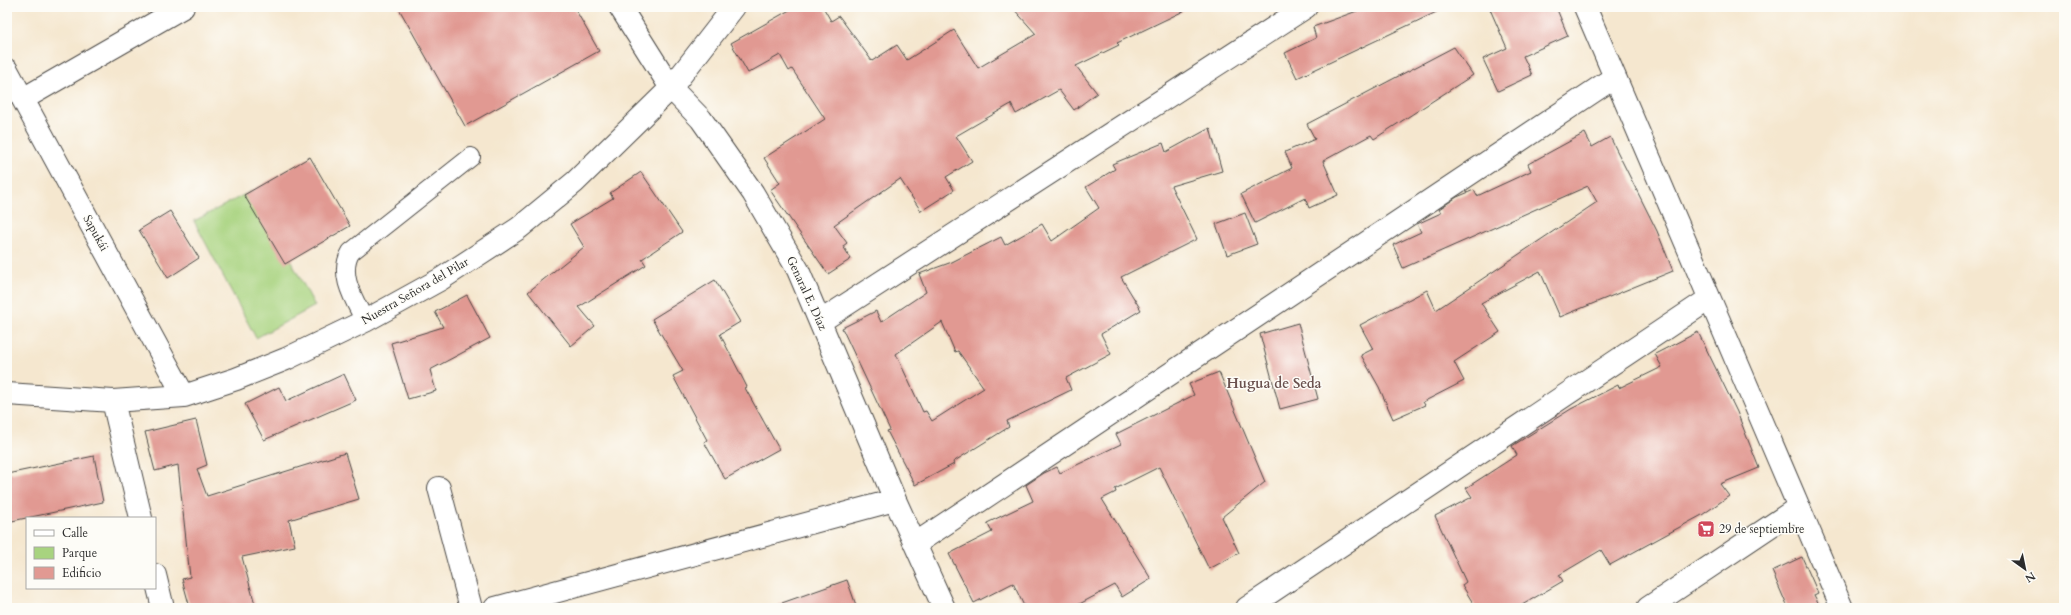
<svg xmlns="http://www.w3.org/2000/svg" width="2071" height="615" viewBox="0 0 2071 615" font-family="Cardo,serif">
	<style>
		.green { fill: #a8d37f; stroke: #6a7f55 }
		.building { fill: #e19992; fill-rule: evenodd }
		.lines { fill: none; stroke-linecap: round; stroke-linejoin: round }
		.lane-casing { stroke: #494744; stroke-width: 20 }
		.street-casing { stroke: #494744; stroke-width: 24 }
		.lane { stroke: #fff; stroke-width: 18 }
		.street { stroke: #fff; stroke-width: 22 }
		.labels { text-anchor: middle; stroke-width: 3; stroke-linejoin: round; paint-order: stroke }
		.street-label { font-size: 12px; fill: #2b2b2b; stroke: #fdfcf7 }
		.poi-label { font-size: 12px; fill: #2b2b2b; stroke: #fdfcf7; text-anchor: start }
		.quarter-label { font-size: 14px; font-weight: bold; fill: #6b524f; stroke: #fdfcf7 }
	</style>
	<rect width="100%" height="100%" fill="#fdfcf7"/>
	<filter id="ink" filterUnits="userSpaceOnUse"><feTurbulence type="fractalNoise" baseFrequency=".025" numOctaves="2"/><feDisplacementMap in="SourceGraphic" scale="8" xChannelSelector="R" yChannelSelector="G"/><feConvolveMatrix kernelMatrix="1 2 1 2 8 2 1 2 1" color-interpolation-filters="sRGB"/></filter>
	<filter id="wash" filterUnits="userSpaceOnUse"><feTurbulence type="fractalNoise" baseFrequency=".012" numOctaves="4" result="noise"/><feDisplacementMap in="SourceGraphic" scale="16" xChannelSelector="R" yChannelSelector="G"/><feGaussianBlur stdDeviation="0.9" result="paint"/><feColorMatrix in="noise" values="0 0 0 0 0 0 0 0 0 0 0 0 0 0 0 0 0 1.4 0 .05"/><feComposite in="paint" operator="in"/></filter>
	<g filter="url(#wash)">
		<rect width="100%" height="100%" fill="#f5e7cf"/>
		<path class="green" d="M 253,190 L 315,306 L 256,338 L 194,221 Z"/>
		<g id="blocks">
			<path class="building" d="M 398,7 L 574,7 L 599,51 L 465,126 Z
				M 795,7 L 823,7 L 831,21 L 839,16 L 872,61 L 897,45 L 907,60 L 954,30 L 978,68 L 1036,34 L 1012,7 L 1192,7 L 1117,43 L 1119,45 L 1076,66 L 1097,93 L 1074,110 L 1059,90 L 1016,114 L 1011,104 L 956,136 L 972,161 L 946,177 L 954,190 L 921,211 L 900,179 L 834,225 L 847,243 L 843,246 L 851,259 L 828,274 L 770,190 L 780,183 L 764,158 L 825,119 L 792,69 L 789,71 L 780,55 L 748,73 L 731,43 Z
				M 1368,7 L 1447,7 L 1297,78 L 1285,53 L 1316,38 L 1313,27 Z
				M 1489,7 L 1556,7 L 1568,36 L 1523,56 L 1532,75 L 1498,91 L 1483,59 L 1507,48 Z
				M 1454,47 L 1473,75 L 1374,139 L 1371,135 L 1323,161 L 1338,195 L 1309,208 L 1305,198 L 1255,223 L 1241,194 L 1292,168 L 1285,152 L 1315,139 L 1307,124 Z
				M 1210,128 L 1222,171 L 1171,186 L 1197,239 L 1121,277 L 1141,310 L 1101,334 L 1111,354 L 1066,378 L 1071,390 L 1007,421 L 1009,427 L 953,462 L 954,464 L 915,485 L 887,431 L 890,430 L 842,328 L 876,311 L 881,322 L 926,292 L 919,274 L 952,262 L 1001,237 L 1005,245 L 1042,224 L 1052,241 L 1099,208 L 1086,187 L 1115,169 L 1112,164 L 1163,143 L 1166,152 ZM 942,322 L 955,352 L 958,351 L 984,388 L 932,421 L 926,411 L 923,412 L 896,354 Z
				M 1585,133 L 1592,147 L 1610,137 L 1657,231 L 1673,271 L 1560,317 L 1540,271 L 1481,303 L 1500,332 L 1454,362 L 1464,381 L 1423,402 L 1425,405 L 1393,419 L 1379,387 L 1361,355 L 1373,349 L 1360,325 L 1427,290 L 1436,310 L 1597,202 L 1588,186 L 1403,268 L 1393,245 L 1421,232 L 1417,224 L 1441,213 L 1439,209 L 1457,197 L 1474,190 L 1477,196 L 1531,171 L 1528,164 Z
				M 310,157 L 350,226 L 285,264 L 244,195 Z
				M 641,172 L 682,232 L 642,259 L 646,265 L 579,307 L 595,326 L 571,346 L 528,292 L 584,247 L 570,224 L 613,198 L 610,193 Z
				M 170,211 L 199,258 L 168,278 L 139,230 Z
				M 1245,213 L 1257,244 L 1227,255 L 1216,224 Z
				M 715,280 L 740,322 L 720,334 L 747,387 L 745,388 L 779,449 L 725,479 L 704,442 L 707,440 L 673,376 L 683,371 L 652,319 Z
				M 467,295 L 490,338 L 430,370 L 436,391 L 408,399 L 391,343 L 443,327 L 435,312 Z
				M 1298,323 L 1318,399 L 1280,409 L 1260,334 Z
				M 1698,332 L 1737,412 L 1759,468 L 1720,484 L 1729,496 L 1702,515 L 1610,565 L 1601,550 L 1559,575 L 1563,581 L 1517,608 L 1476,608 L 1462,585 L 1466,582 L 1435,516 L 1472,497 L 1466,488 L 1517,455 L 1512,446 L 1571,409 L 1618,385 L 1619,388 L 1662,367 L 1655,354 Z
				M 1219,372 L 1265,482 L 1222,517 L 1239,553 L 1209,569 L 1159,467 L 1115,489 L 1116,492 L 1102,499 L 1151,579 L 1122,597 L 1115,585 L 1072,608 L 1025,608 L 1013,583 L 974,603 L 949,554 L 992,532 L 987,523 L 1033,501 L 1026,485 L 1044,473 L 1057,467 L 1060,473 L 1121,444 L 1116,434 L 1194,395 L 1189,384 Z
				M 344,374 L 356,400 L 264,440 L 245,404 L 279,387 L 286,401 Z
				M 196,420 L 207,465 L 197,469 L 207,496 L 345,453 L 359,499 L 289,520 L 295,546 L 242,557 L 256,608 L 190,608 L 182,579 L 190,577 L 178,465 L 155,471 L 145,432 Z
				M 94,456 L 103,502 L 7,522 L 7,474 Z
				M 1802,557 L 1818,593 L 1814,595 L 1821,608 L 1788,608 L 1772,571 Z
				M 847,580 L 857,608 L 780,608 L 779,604 Z"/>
		</g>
	</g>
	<g filter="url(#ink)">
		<use href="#blocks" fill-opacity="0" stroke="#494744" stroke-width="1"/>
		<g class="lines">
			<g class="lane-casing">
				<path id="lane" d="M 365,321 C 355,301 337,274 351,252 L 471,157"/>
			</g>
			<g class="street-casing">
				<path id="street" d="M 620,7 L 671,88 L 701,119 L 753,193 L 798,270 L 895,500 L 944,608
					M 1585,7 L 1842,608
					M 7,70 L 184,396
					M 23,99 L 183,7
					M 821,321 L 1306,7
					M 7,394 L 113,401 L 184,396 L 236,379 L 286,359 L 365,321 L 441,279 L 519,228 L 575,182 L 671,88 L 734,7
					M 113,401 L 141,518
					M 439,488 L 471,608
					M 915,544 L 1615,77
					M 155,575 L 163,608
					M 495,608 L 895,500
					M 1247,608 L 1709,299
					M 1648,608 L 1799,507"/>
			</g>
			<use href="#lane" class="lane"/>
			<use href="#street" class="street"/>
		</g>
	</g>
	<defs>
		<g id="supermarket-square" transform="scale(0.9)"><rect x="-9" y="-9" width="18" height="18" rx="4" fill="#d1495b" stroke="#fdfcf7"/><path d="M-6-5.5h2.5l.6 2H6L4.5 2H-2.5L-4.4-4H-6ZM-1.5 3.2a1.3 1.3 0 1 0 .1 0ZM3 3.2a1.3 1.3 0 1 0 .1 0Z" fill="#fff"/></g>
	</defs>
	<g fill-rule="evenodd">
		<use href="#supermarket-square" x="1706" y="529"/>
	</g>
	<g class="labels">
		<g class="street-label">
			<text transform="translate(96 233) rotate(61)" y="4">Sapukái</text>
			<text transform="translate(415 291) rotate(-30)" y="4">Nuestra Señora del Pilar</text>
			<text transform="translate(807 293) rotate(65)" y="4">Genaral E. Díaz</text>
		</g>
		<g class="poi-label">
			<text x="1719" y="533">29 de septiembre</text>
		</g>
		<g class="quarter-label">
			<text x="1274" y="388">Hugua de Seda</text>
		</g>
	</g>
	<rect width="2071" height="615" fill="none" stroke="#fdfcf7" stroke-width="24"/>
	<rect x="26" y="517" width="130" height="72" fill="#fdfcf7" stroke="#a9a8a5"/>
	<rect x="34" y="530" width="20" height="6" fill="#ffffff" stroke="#a9a8a5"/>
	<text x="62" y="537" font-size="12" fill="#2b2b2b">Calle</text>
	<rect x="34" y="547" width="20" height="12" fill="#a8d37f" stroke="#a9a8a5"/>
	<text x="62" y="557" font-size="12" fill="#2b2b2b">Parque</text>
	<rect x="34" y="567" width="20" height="12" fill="#e19992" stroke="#a9a8a5"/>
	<text x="62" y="577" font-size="12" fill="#2b2b2b">Edificio</text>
	<g transform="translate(2025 569) rotate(147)" stroke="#fdfcf7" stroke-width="3" paint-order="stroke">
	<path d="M0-3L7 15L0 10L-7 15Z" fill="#2b2b2b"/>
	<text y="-6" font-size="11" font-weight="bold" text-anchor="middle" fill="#2b2b2b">N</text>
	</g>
</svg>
